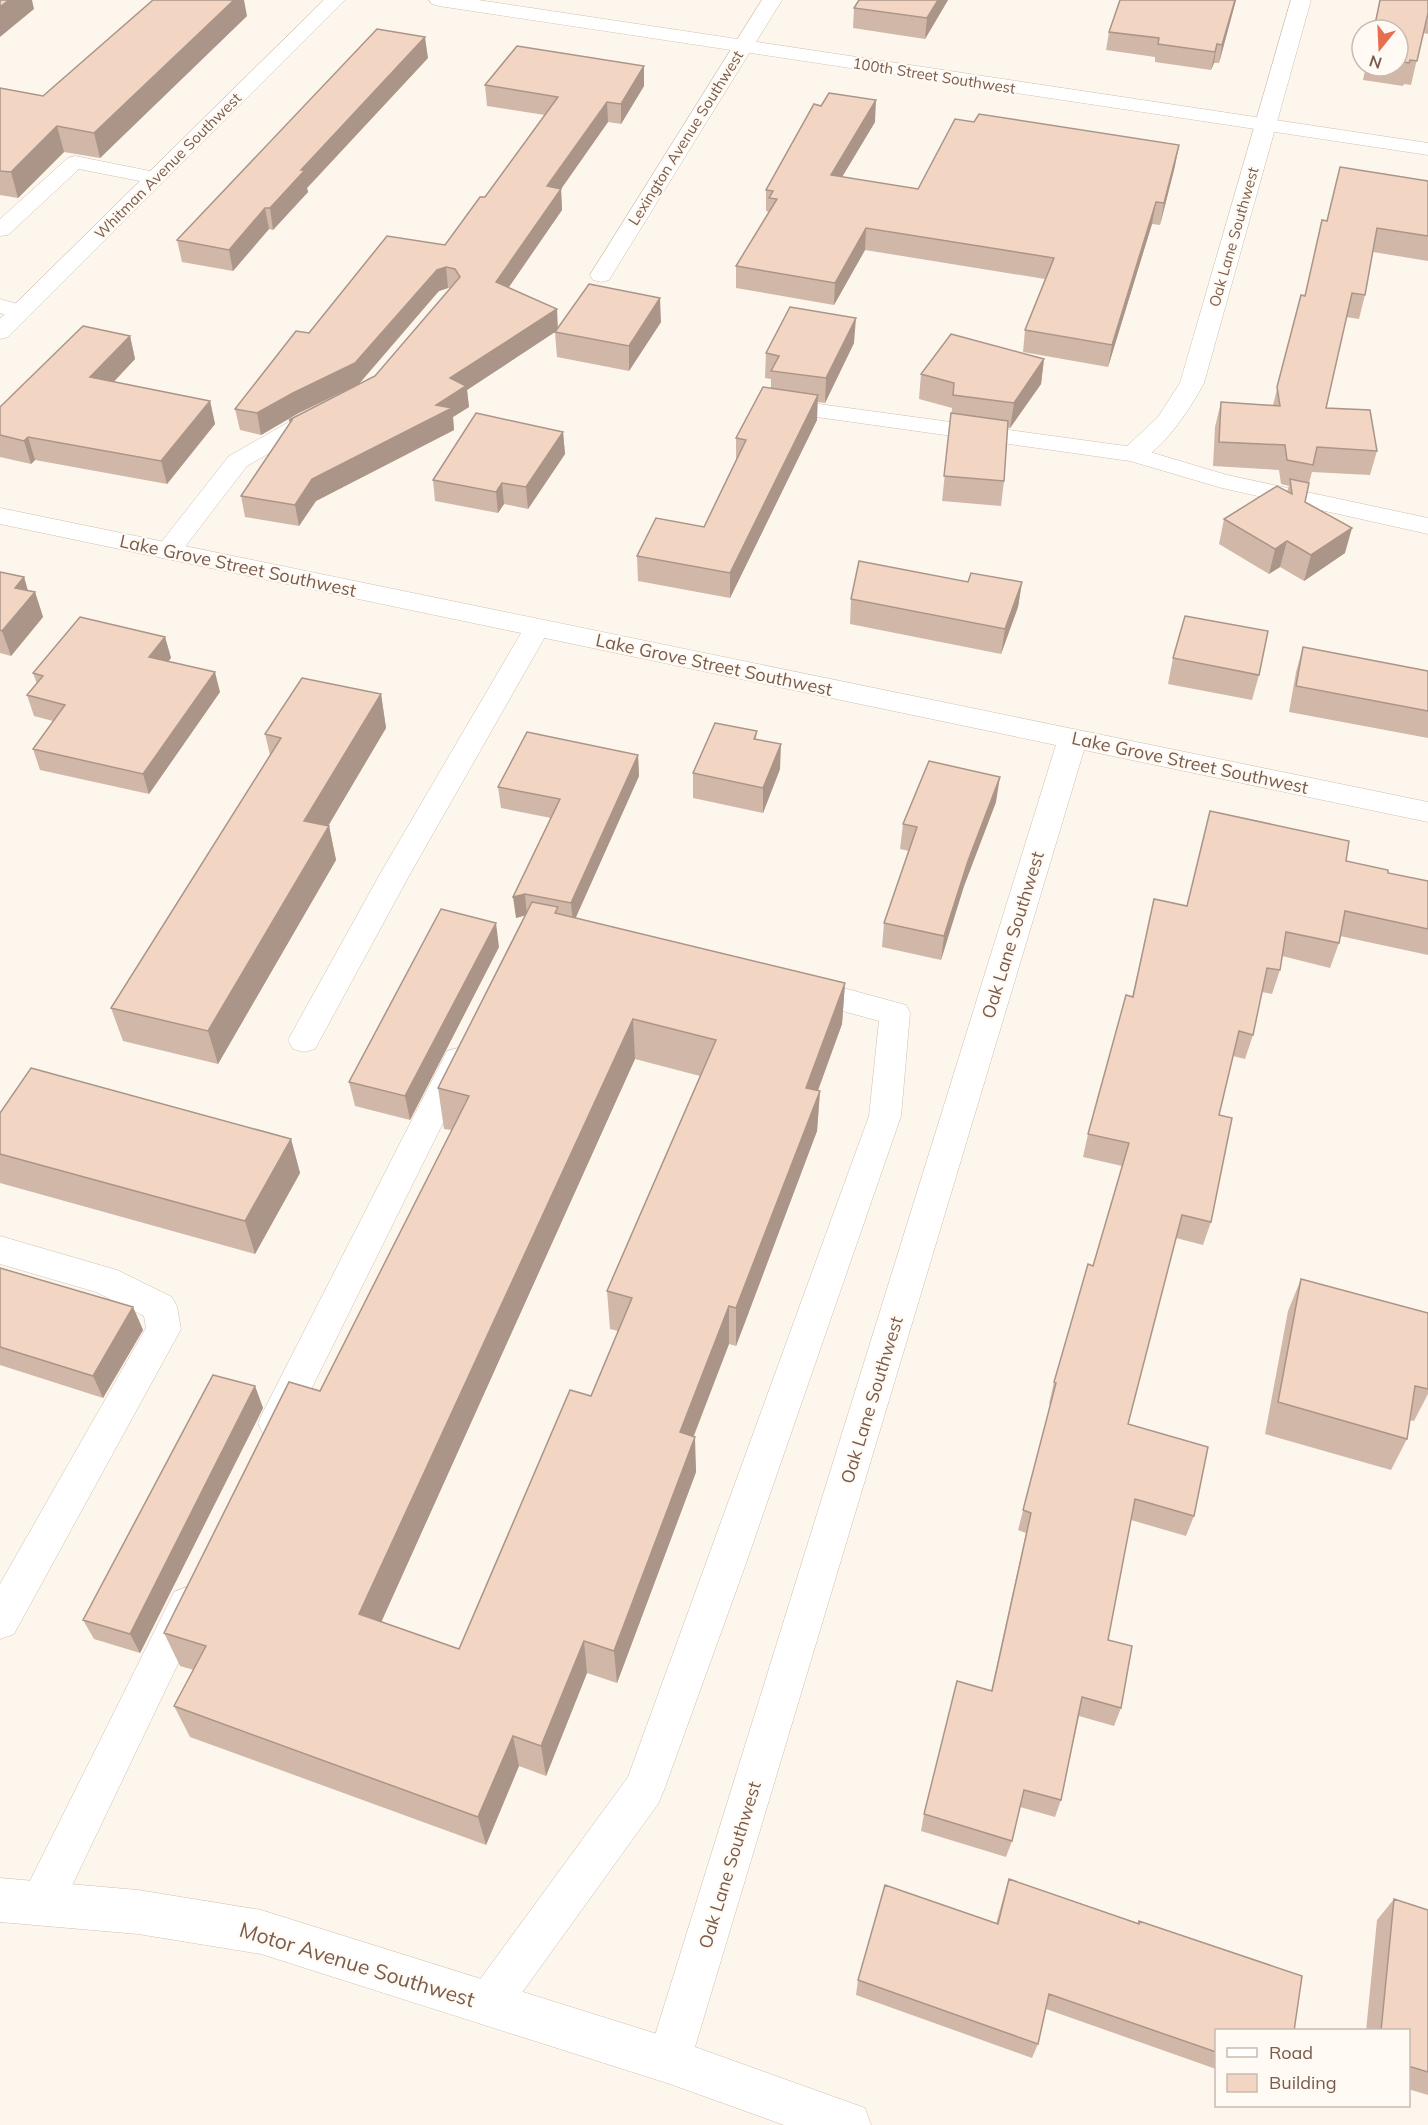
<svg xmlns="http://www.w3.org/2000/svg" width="1428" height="2125" viewBox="0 0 1428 2125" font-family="Mulish,sans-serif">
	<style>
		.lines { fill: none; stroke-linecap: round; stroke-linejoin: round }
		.service-casing { stroke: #d1beb0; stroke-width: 1 }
		.minor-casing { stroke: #d1beb0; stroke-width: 1 }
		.tertiary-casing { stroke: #d1beb0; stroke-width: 1 }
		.service { fill: #fff; fill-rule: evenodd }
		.minor { fill: #fff; fill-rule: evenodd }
		.tertiary { fill: #fff; fill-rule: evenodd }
		.wall { fill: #d1b7a8; fill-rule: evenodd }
		.shaded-wall { fill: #aa9588 }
		.building { fill: #f3d5c3; stroke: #aa9588; stroke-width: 1.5; fill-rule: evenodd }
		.labels { text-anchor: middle; stroke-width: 4.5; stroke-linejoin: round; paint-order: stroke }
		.far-street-label { font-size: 15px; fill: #7a5c4d; stroke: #fffaf3 }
		.street-label { font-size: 18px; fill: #7a5c4d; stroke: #fffaf3 }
		.near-street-label { font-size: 21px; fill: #7a5c4d; stroke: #fffaf3 }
	</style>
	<rect width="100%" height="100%" fill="#fdf6ec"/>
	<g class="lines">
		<g class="service-casing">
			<path id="service" d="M 75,156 L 155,172 L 162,174 L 165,178 L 162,182 L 155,184 L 79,169 L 8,235 L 0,236 L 0,219 L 68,158 Z
				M 0,299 L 28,307 L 31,312 L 28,317 L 20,319 L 0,313 Z
				M 775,398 L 1133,447 L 1227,475 L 1428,518 L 1428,534 L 1222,488 L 1130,461 L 767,410 L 763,405 L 767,400 Z
				M 320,407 L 328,409 L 332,414 L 328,419 L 247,466 L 177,557 L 168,559 L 159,557 L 155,551 L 159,545 L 229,456 L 312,409 Z
				M 537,620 L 546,622 L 550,628 L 410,874 L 315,1049 L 304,1052 L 293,1049 L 288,1040 L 380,874 L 524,628 L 528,622 Z
				M 803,977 L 906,1005 L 910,1013 L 901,1116 L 744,1569 L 664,1790 L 658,1804 L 503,2019 L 488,2026 L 473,2019 L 466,2004 L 473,1989 L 628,1777 L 869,1116 L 879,1021 L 792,997 L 788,989 L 792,981 Z
				M 458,1048 L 469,1051 L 474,1060 L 289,1434 L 276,1439 L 263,1434 L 258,1423 L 263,1412 L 447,1051 Z
				M 0,1236 L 117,1270 L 172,1297 L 177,1307 L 181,1329 L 14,1634 L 0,1639 L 0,1584 L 146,1328 L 144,1316 L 96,1292 L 0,1264 Z
				M 187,1587 L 200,1592 L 206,1605 L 56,1919 L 41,1925 L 26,1919 L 20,1904 L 26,1889 L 174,1592 Z"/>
		</g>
		<g class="minor-casing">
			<path id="minor" d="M 324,0 L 345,0 L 8,337 L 0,339 L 0,319 Z
				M 762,0 L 782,0 L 612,275 L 609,280 L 601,282 L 593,280 L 590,275 Z
				M 1291,0 L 1311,0 L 1204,383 C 1192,406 1166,446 1142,459 C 1136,462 1130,461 1124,459 L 1120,454 L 1124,449 L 1158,417 L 1180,383 Z
				M 0,508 L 1428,802 L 1428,822 L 1084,750 L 686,2077 L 670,2084 L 654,2077 L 647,2061 L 1056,745 L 0,524 Z"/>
		</g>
		<g class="tertiary-casing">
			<path id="tertiary" d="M 429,0 L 478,0 L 1428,143 L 1428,155 L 439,6 L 432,4 Z
				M 0,1878 L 138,1890 L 261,1910 L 670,2038 L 865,2108 L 871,2125 L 784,2125 L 670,2084 L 261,1954 L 138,1934 L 0,1922 Z"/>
		</g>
		<use href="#service" class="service"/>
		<use href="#minor" class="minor"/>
		<use href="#tertiary" class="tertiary"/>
	</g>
	<path class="wall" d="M 948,0 L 925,39 L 853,28 L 854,8 Z
		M 1236,0 L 1219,63 L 1214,63 L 1211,70 L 1155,62 L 1155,57 L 1106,50 L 1109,32 Z
		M 1380,0 L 1428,0 L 1428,34 L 1423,33 L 1411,85 L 1404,84 L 1403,86 L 1363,80 L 1366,66 L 1398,66 L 1398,30 L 1373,30 Z
		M 247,16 L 100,158 L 64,152 L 18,198 L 0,195 L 0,88 L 43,96 Z
		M 428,58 L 307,188 L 308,192 L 273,230 L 269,229 L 233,271 L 182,262 L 177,240 Z
		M 485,85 L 644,86 L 621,124 L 608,122 L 561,189 L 562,210 L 508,288 L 558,328 L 661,322 L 629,371 L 557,357 L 555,332 L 467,390 L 469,407 L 453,417 L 454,430 L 316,501 L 299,526 L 245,517 L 241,496 L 290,424 L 289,420 L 375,376 L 450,288 L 448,288 L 439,291 L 297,414 L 261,435 L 240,430 L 235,409 L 309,333 L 445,245 L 485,197 L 545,115 L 487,106 Z
		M 875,122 L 842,177 L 918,189 L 1175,166 L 1160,225 L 1152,224 L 1108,367 L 1023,352 L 1025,330 L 1045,279 L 865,250 L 834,305 L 736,288 L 736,266 L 769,212 L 766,211 L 766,190 Z
		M 1428,181 L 1428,261 L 1373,252 L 1365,295 L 1359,319 L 1346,317 L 1326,408 L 1377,451 L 1370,475 L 1312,472 L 1309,483 L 1305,502 L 1345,553 L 1304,581 L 1280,567 L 1269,574 L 1219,544 L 1224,519 L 1287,491 L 1289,486 L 1281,484 L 1279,470 L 1213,466 L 1215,427 L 1221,402 L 1273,405 L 1301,295 L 1305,296 L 1322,220 L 1327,221 Z
		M 130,336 L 135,359 L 114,382 L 210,401 L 215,424 L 167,484 L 35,460 L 31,464 L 0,457 L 0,407 Z
		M 854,343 L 825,403 L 817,402 L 817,420 L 730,598 L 638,581 L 637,556 L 704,527 L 736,460 L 736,438 L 771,388 L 771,379 L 765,378 L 766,353 Z
		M 1044,359 L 1041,384 L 1010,428 L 1008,428 L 1004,481 L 1001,506 L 942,501 L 952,408 L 919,399 L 921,374 Z
		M 563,432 L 565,454 L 528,509 L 504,504 L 498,513 L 435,501 L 433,480 Z
		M 0,572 L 24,577 L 28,591 L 35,592 L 43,617 L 11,656 L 0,653 Z
		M 968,582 L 1022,582 L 1018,607 L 1001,654 L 850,624 L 851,599 Z
		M 165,637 L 171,658 L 168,661 L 220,692 L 149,794 L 40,770 L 33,749 L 53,721 L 34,716 L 27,695 L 37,684 L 33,673 Z
		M 1303,647 L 1428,671 L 1428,738 L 1289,712 L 1296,672 Z
		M 1173,658 L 1259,675 L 1252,700 L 1168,684 Z
		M 381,694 L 386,728 L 328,826 L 329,826 L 336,860 L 218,1064 L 123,1041 L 111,1008 L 270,755 L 265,734 Z
		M 757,731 L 756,739 L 780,769 L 763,813 L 693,798 L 693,773 Z
		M 638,755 L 639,776 L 575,918 L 845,983 L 842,1024 L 818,1091 L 820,1091 L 817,1131 L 736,1346 L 729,1344 L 694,1436 L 696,1472 L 617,1683 L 587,1673 L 546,1776 L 519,1766 L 486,1845 L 190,1737 L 174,1706 L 194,1670 L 180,1666 L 164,1633 L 320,1391 L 452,1130 L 444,1129 L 438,1088 L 525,915 L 516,918 L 551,818 L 501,808 L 498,787 ZM 635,1059 L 700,1076 L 607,1291 L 610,1329 L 618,1331 L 591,1396 L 459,1649 L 381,1622 Z
		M 996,802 L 964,886 L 941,960 L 882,947 L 884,923 L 909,851 L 900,849 L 903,824 Z
		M 1210,811 L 1346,861 L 1388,873 L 1428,881 L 1428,955 L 1340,936 L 1339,943 L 1330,968 L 1282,956 L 1280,970 L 1272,994 L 1262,992 L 1253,1035 L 1245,1059 L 1233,1056 L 1219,1115 L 1211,1222 L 1203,1245 L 1176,1238 L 1128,1424 L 1194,1516 L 1186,1536 L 1131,1520 L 1108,1640 L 1121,1708 L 1114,1726 L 1079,1716 L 1061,1800 L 1055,1817 L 1020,1807 L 1012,1841 L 1006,1857 L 921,1831 L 924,1814 L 991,1691 L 1026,1533 L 1018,1530 L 1051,1404 L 1049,1404 L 1054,1382 L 1093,1266 L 1122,1166 L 1083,1157 L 1088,1134 L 1132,997 L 1149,923 L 1187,906 Z
		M 499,947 L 410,1120 L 355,1106 L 349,1082 Z
		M 0,1113 L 291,1139 L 300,1173 L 255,1254 L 0,1183 Z
		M 0,1268 L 133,1307 L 143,1330 L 103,1398 L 0,1365 Z
		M 1301,1279 L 1428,1313 L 1428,1394 L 1414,1421 L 1410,1420 L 1407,1439 L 1391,1470 L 1265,1434 L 1288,1311 Z
		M 255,1386 L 263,1408 L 140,1653 L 94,1639 L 83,1620 Z
		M 1009,1879 L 1138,1923 L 1139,1921 L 1216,2031 L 1216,2069 L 1046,2009 L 1038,2044 L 1032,2058 L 856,1995 L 858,1980 L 996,1924 L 1004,1895 Z
		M 1394,1899 L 1428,1910 L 1428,2095 L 1408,2089 L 1408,2031 L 1366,2031 L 1377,1920 Z"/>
	<path class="shaded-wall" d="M 9,0 L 32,0 L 34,9 L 0,37 L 0,7 Z
		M 234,0 L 244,0 L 247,16 L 100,158 L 94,133 Z
		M 938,0 L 948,0 L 925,39 L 927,18 Z
		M 1235,0 L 1236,0 L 1219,63 L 1222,45 Z
		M 425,37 L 428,58 L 307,188 L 308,192 L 273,230 L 270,208 L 301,170 Z
		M 1217,44 L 1214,63 L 1211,70 L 1215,52 Z
		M 644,66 L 644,86 L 621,124 L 621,104 Z
		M 876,100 L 875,122 L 830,197 L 831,175 Z
		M 607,102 L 608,122 L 561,189 L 562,210 L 498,303 L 496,282 L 547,186 Z
		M 57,126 L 64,152 L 18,198 L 11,172 Z
		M 1179,145 L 1175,166 L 1160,225 L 1164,203 Z
		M 1156,202 L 1152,224 L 1108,367 L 1112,345 Z
		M 265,208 L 269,229 L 233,271 L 229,250 Z
		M 866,228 L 865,250 L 834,305 L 835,283 Z
		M 446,267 L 448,288 L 439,291 L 359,384 L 297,414 L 261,435 L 257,413 L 293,393 L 437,270 Z
		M 660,298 L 661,322 L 629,371 L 629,346 Z
		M 557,309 L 558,330 L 467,390 L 469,407 L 453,417 L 454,430 L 316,501 L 299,526 L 295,505 L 312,479 L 436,405 L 450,378 Z
		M 856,318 L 854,343 L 825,403 L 826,378 Z
		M 130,336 L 135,359 L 96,400 L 90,377 Z
		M 1044,359 L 1041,384 L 1010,428 L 1014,403 Z
		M 818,395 L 817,420 L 730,598 L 730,573 Z
		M 210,401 L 215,424 L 167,484 L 161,461 Z
		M 563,432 L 565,454 L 528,509 L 526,487 Z
		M 28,437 L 35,460 L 31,464 L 24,441 Z
		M 502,483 L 504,504 L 498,513 L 496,492 Z
		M 1352,528 L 1345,553 L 1304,581 L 1311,555 Z
		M 1287,541 L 1280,567 L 1269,574 L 1275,549 Z
		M 24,577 L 30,598 L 35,592 L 43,617 L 11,656 L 2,631 L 15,588 Z
		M 1022,582 L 1018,607 L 1001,654 L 1005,629 Z
		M 165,637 L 171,658 L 155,678 L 149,657 Z
		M 215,672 L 220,692 L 149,794 L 143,774 Z
		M 381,694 L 386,728 L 311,855 L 304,821 Z
		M 781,744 L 780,769 L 763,813 L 763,788 Z
		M 638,755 L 639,776 L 573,924 L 571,903 Z
		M 1000,777 L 996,802 L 964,886 L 941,960 L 944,936 L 968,861 Z
		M 329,826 L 336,860 L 218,1064 L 208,1031 Z
		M 525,894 L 527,915 L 516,918 L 513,897 Z
		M 496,923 L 499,947 L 410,1120 L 405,1096 Z
		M 845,983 L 842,1024 L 804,1128 L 806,1088 Z
		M 633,1019 L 635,1059 L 370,1647 L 359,1614 Z
		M 820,1091 L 817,1131 L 736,1346 L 736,1308 Z
		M 291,1139 L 300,1173 L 255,1254 L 245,1221 Z
		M 729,1306 L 729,1344 L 681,1468 L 680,1432 Z
		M 133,1307 L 143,1330 L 103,1398 L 93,1376 Z
		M 255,1386 L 263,1408 L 140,1653 L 130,1634 Z
		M 695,1437 L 696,1472 L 617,1683 L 614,1651 Z
		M 584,1641 L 587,1673 L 546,1776 L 541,1746 Z
		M 513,1736 L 519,1766 L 486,1845 L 478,1817 Z"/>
	<path class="building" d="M 0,0 L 9,0 L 0,7 Z
		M 153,0 L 234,0 L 94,133 L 57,126 L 11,172 L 0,171 L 0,88 L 43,96 Z
		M 859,0 L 938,0 L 927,18 L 854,8 Z
		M 1120,0 L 1235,0 L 1222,45 L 1217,44 L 1215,52 L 1158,44 L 1159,38 L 1109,32 Z
		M 1380,0 L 1428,0 L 1428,13 L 1417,61 L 1410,60 L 1409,63 L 1398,61 L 1398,30 L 1374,30 Z
		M 377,29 L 425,37 L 301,170 L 305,170 L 270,208 L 265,208 L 229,250 L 177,240 Z
		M 517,46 L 644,66 L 621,104 L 607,102 L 547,186 L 561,189 L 496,282 L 557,309 L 450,378 L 466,386 L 436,405 L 452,408 L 312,479 L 295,505 L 241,496 L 292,420 L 289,420 L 375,376 L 460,277 L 455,269 L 446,267 L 437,270 L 355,363 L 293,393 L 257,413 L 235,409 L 296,331 L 309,333 L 387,236 L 445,245 L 480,197 L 485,197 L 558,97 L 485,85 Z
		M 829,93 L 876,100 L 831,175 L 918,189 L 955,119 L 974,122 L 979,114 L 1179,145 L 1164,203 L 1156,202 L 1112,345 L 1025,330 L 1054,258 L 866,228 L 835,283 L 736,266 L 777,199 L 769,198 L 773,191 L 766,190 L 814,104 L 821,106 Z
		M 1340,167 L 1428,181 L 1428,236 L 1377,228 L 1365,295 L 1352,293 L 1326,408 L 1370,410 L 1377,451 L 1317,447 L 1313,465 L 1287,460 L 1285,445 L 1219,442 L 1221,402 L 1280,406 L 1277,387 L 1301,295 L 1305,296 L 1322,220 L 1327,221 Z
		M 589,284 L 660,298 L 629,346 L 555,332 Z
		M 790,307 L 856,318 L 826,378 L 771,371 L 779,356 L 766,353 Z
		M 83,326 L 130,336 L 90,377 L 210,401 L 161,461 L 28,437 L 24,441 L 0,435 L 0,407 Z
		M 951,334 L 1044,359 L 1014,403 L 953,395 L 954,383 L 921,374 Z
		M 763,387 L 818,395 L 730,573 L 637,556 L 656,518 L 704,527 L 746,440 L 736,438 Z
		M 476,413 L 563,432 L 526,487 L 502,483 L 496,492 L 433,480 Z
		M 951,413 L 1008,421 L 1004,481 L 944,476 Z
		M 1290,479 L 1309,483 L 1305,502 L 1352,528 L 1311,555 L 1287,541 L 1275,549 L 1224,519 L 1277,486 L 1292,494 Z
		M 859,561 L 968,582 L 971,573 L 1022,582 L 1005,629 L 851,599 Z
		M 0,572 L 24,577 L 15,588 L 35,592 L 2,631 L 0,630 Z
		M 1185,616 L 1268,631 L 1259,675 L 1173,658 Z
		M 80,617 L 165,637 L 149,657 L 215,672 L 143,774 L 33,749 L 65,705 L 27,695 L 43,676 L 33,673 Z
		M 1303,647 L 1428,671 L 1428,711 L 1296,686 Z
		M 302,678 L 381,694 L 304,821 L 329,826 L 208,1031 L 111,1008 L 281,738 L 265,734 Z
		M 715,723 L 757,731 L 754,739 L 781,744 L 763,788 L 693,773 Z
		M 527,732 L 638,755 L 571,903 L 525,894 L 513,897 L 560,799 L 498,787 Z
		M 929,761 L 1000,777 L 968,861 L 944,936 L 884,923 L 917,827 L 903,824 Z
		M 1210,811 L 1349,841 L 1346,861 L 1388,870 L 1388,873 L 1428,881 L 1428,929 L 1345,911 L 1339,943 L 1286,932 L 1280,970 L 1267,968 L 1253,1035 L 1239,1031 L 1219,1115 L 1232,1118 L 1211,1222 L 1182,1215 L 1128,1424 L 1208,1447 L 1194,1516 L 1135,1499 L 1108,1640 L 1132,1646 L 1121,1708 L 1082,1697 L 1061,1800 L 1024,1790 L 1012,1841 L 924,1814 L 957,1681 L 992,1691 L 1031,1513 L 1023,1510 L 1056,1383 L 1054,1382 L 1088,1264 L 1093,1266 L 1129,1143 L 1088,1134 L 1126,995 L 1133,997 L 1154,899 L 1187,906 Z
		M 532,902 L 558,907 L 555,913 L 845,983 L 806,1088 L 820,1091 L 736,1308 L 729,1306 L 680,1432 L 695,1437 L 614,1651 L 584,1641 L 541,1746 L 513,1736 L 478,1817 L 174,1706 L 206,1646 L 164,1633 L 289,1382 L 320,1391 L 469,1096 L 438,1088 ZM 633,1019 L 716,1040 L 607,1291 L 632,1298 L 591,1396 L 570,1390 L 459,1649 L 359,1614 Z
		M 441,909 L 496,923 L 405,1096 L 349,1082 Z
		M 31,1068 L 291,1139 L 245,1221 L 0,1154 L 0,1113 Z
		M 0,1268 L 133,1307 L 93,1376 L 0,1347 Z
		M 1301,1279 L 1428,1313 L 1428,1389 L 1415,1386 L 1407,1439 L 1278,1402 Z
		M 213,1375 L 255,1386 L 130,1634 L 83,1620 Z
		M 1009,1879 L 1139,1924 L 1139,1921 L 1302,1976 L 1294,2031 L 1216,2031 L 1216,2052 L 1049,1994 L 1038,2044 L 858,1980 L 885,1885 L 998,1924 Z
		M 1394,1899 L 1428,1910 L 1428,2072 L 1408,2066 L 1408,2031 L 1381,2031 Z"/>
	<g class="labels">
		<g class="far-street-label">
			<text transform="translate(934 76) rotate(9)" y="5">100th Street Southwest</text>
			<text transform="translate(686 138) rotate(-58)" y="5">Lexington Avenue Southwest</text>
			<text transform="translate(168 166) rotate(-45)" y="5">Whitman Avenue Southwest</text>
			<text transform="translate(1234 237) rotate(-74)" y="5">Oak Lane Southwest</text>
		</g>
		<g class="street-label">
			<text transform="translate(238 566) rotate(12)" y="6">Lake Grove Street Southwest</text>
			<text transform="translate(714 665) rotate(12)" y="6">Lake Grove Street Southwest</text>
			<text transform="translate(1190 763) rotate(12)" y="6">Lake Grove Street Southwest</text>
			<text transform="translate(1013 935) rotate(-73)" y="6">Oak Lane Southwest</text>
			<text transform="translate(872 1400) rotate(-73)" y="6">Oak Lane Southwest</text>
			<text transform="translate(730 1865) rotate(-73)" y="6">Oak Lane Southwest</text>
		</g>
		<g class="near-street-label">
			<text transform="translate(357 1965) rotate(17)" y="7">Motor Avenue Southwest</text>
		</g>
	</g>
	<rect x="1215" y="2029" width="195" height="78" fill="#fffaf3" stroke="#cabbb1" stroke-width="1.5"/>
	<rect x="1227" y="2048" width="30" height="9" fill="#ffffff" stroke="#cabbb1" stroke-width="1.5"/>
	<text x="1269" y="2059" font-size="18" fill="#7a5c4d">Road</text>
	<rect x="1227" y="2074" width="30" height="18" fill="#f3d5c3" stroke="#cabbb1" stroke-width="1.5"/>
	<text x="1269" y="2089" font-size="18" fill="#7a5c4d">Building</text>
	<g transform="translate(1380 48) rotate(198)"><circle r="28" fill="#fffaf3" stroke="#cabbb1" stroke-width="1.5"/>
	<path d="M0-4.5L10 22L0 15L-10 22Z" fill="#e76f51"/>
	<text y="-9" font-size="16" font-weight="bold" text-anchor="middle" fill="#7a5c4d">N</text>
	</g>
</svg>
